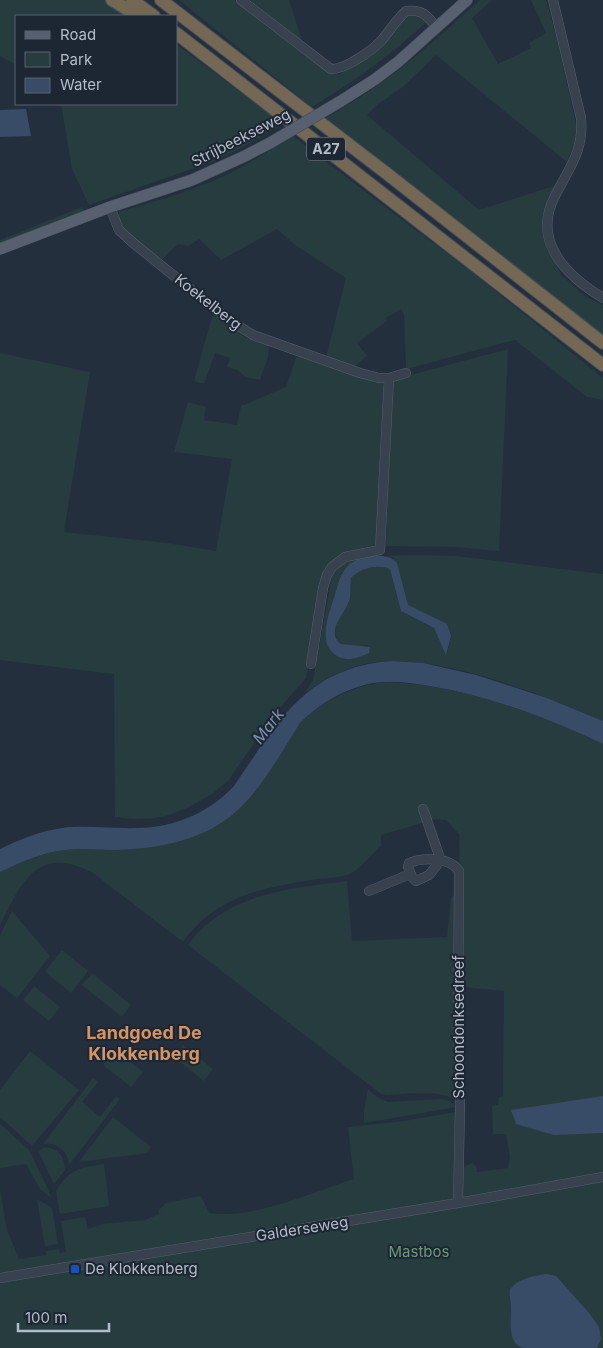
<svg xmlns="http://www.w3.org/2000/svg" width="603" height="1348" viewBox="0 0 603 1348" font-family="Inter,sans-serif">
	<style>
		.green { fill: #263c3f }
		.water { fill: #394c67 }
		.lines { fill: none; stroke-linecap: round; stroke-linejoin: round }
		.minor-casing { stroke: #565f6c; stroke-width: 10 }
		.major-casing { stroke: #414a57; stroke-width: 12 }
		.highway-casing { stroke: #434c59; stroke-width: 14 }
		.minor { stroke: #38414e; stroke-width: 9 }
		.major { stroke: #56606e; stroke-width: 11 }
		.highway { stroke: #746855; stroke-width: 12 }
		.major-bridge-casing { stroke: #414a57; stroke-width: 12; stroke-linecap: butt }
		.major-bridge { stroke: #56606e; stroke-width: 11 }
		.transit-dot { fill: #1a4fb4; stroke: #1d2633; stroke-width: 2 }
		.labels { text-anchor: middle; stroke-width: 4; stroke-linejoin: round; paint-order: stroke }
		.shield { fill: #1d2633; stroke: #878f9c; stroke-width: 1 }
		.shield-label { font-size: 14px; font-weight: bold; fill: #b4bcc9 }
		.street-label { font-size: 15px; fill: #b4bcc9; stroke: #1d2633 }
		.park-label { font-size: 15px; fill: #6b9a76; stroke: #1d2633 }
		.poi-label { font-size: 15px; fill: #b4bcc9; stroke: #1d2633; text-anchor: start }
		.water-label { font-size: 16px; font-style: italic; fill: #7c92b1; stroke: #1d2633 }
		.quarter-label { font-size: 18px; font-weight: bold; fill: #d59563; stroke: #1d2633 }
	</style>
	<rect width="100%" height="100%" fill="#242f3e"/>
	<path class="green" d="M 0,0 L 107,0 L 133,16 L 16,16 L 16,65 L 0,56 Z
		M 179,0 L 235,0 L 305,55 L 309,55 L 333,74 L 338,75 L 381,46 L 409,15 C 417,14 422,15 426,22 C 392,55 353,82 312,107 Z
		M 251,0 L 289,0 L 303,44 L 254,7 Z
		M 480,0 L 492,0 L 472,18 L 498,64 L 531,48 L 529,43 L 546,33 L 531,0 L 546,0 L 557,39 L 576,125 L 577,136 L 567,162 L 436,55 L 403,87 L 378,104 L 367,115 L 479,210 L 554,186 L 543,219 L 546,243 L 561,275 L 586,297 L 603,305 L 603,338 L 326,118 C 360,98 392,77 422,51 C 441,35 460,17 480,0 Z
		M 176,44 L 283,124 L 243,147 L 212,162 L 89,205 L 72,169 L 61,104 L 176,104 Z
		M 293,136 L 414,229 L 458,261 L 603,378 L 603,400 L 587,397 L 515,340 L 406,369 L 404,314 L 401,309 L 386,318 L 387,321 L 357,343 L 367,356 L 354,367 L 326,357 L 346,278 L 295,245 L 277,229 L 221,260 L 199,239 L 188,246 L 178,244 L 160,261 C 148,251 115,230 119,212 C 152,202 184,193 215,180 C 242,168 268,152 293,136 Z
		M 82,207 L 85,212 L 0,245 L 0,240 Z
		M 213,313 L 245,338 L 254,339 L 269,345 L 268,357 L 260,380 L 245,377 L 238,370 L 227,367 L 230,358 L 215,353 L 204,384 L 194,381 Z
		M 508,349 L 499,551 L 456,547 L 387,546 L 386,545 L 392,380 Z
		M 0,353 L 90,372 L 64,532 L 167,543 L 216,551 L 232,459 L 174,452 L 188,402 L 206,407 L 204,420 L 237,425 L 241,406 L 286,387 L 297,355 L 382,382 L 385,389 L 376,545 C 351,556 342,546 325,574 L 306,678 L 271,718 L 228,781 L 212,794 L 187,808 L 169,815 L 156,818 L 134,819 L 115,817 L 114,674 L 0,660 Z
		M 419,555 L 456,556 L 603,574 L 603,721 C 539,694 439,652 369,663 C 346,667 322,680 304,694 L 313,680 L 332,577 C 340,562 351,559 367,556 L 343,572 L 339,584 L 326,625 L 325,638 L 332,652 L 351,659 L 368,653 L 370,649 L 367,645 C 344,649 328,644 339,618 C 342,611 348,605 350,598 C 351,591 350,585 351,578 C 361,568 377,564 390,569 L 401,611 L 434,628 L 447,654 L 451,636 L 408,605 L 393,558 L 385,556 Z
		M 386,682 C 462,685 535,712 603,744 L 603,1348 L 0,1348 L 0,1190 L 7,1230 L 19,1259 L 46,1255 L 46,1251 L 59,1249 L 60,1253 L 66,1252 L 61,1221 L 85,1217 L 88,1229 L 103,1224 L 145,1220 L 159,1214 L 159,1210 L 166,1203 L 201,1196 L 209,1213 C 250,1220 314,1192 354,1179 L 348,1127 L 404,1121 L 456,1112 L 461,1161 L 463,1167 L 473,1163 L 474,1166 L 476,1166 L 477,1172 L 508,1168 L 510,1157 L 506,1134 L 493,1134 L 492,1106 L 498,1105 L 499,1097 L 503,1096 L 504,991 L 462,987 L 459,834 L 446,820 L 436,819 L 381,835 L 381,845 C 374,852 359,870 350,874 C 338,878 323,878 311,880 C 261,888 215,897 183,942 L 93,873 C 37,844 22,882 0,925 L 0,872 C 20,863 42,852 65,850 C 81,848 98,850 114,850 C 157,848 206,841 238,810 C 263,785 281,753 300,723 C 324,699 353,686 386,682 Z
		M 347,881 L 352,941 L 447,937 L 451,898 L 455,894 L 457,1100 C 435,1089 411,1094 387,1095 L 381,1094 L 188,945 C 226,893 288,889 347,881 Z
		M 12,911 L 50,956 L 17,998 L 0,985 L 0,935 Z
		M 62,950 L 88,971 L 71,993 L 45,972 Z
		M 92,973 L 131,1005 L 122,1017 L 82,985 Z
		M 34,986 L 60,1007 L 49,1021 L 23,1000 Z
		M 183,1045 L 213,1069 L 204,1081 L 174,1057 Z
		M 115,1050 L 143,1072 L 131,1087 L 103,1065 Z
		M 30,1051 L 79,1090 L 32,1146 L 0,1117 L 0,1090 Z
		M 93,1078 L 98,1082 L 82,1102 L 100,1117 L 116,1097 L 120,1099 L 69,1165 C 68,1151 58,1142 43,1144 Z
		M 368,1089 L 377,1097 L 388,1102 L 441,1099 L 449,1101 L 457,1107 L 364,1123 L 364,1110 Z
		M 113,1117 L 151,1147 L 147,1153 L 79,1162 Z
		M 0,1124 L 29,1150 L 48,1189 L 51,1198 L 40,1189 L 26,1164 L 0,1168 Z
		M 45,1147 C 60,1149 64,1156 65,1170 L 54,1184 L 38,1151 Z
		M 104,1164 L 109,1206 L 60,1214 L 56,1191 C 70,1168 80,1168 104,1164 Z
		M 37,1199 L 52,1208 L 58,1244 L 45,1246 Z"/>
	<path class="water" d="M 26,109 L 31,136 L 0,137 L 0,110 Z
		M 367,556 C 378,556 389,554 397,563 L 408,605 L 447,624 L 451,636 L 446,655 L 434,628 L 401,611 L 390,569 C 377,564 361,568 351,578 C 350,585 351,591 350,598 C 347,612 324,631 341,644 L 370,647 L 369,653 C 359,657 350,662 339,657 C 315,645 329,614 335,595 C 338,584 341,571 350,564 C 355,560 361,558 367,556 Z
		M 392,661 L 423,663 L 476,675 L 547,698 L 603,721 L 603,744 C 548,718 490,696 430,686 C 411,683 392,680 373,683 C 345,688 319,704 300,723 C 281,753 264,785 238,810 C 205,841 157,849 114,850 C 98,850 81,848 65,850 C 42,852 20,863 0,872 L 0,849 C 19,840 40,831 62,828 C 87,825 113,829 138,828 C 174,828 210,812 234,786 C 278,722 306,667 392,661 Z
		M 603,1096 L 603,1133 L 554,1135 L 516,1124 L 511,1110 Z
		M 546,1274 L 556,1276 L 590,1314 L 599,1327 L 601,1339 L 597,1348 L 526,1348 C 507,1347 511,1321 511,1308 C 511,1301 509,1296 510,1289 C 520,1278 533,1276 546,1274 Z"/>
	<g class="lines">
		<g class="minor-casing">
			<path id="minor" d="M 241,0 L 331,69 C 344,70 371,51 380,42 C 389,32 396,20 406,11 C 422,9 427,15 436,27
				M 553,0 L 581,118 C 584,151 569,168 555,196 C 531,242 567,276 603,298
				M 110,207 L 119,230 L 132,242 L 230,321 L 253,335 L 360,373 L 379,378 L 389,378 L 406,373
				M 311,664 L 323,588 L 327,575 L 332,567 L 345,557 L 380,550 L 389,378
				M 423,809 L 441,861
				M 440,861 L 429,875 L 416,881 L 412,877 L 408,867 L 409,863 C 423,857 450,857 459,871 L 458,1028 L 460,1107 L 458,1203
				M 369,891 L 410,874
				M 0,1278 L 458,1203 L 603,1177"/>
		</g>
		<g class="major-casing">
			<path id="major" d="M 341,101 L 374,80 L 398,62 L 467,0
				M 0,249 L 110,207 L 192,180 L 245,156 L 270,143"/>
		</g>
		<g class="highway-casing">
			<path id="highway" d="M 112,0 L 138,16
				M 132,0 L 154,16
				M 161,0 L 390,176 L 603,343
				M 176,33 L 603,365"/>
		</g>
		<use href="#minor" class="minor"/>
		<use href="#major" class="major"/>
		<use href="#highway" class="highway"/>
		<g class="major-bridge-casing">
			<path id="major-bridge" d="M 270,143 L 341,101"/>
		</g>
		<use href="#major-bridge" class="major-bridge"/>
	</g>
	<rect class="transit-dot" x="70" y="1264" width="10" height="10" rx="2.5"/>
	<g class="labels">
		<rect class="shield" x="307" y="137.5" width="38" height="23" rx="4"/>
		<g class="shield-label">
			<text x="326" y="154">A27</text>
		</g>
		<g class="street-label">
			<text transform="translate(241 138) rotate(-27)" y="5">Strijbeekseweg</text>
			<text transform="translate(208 302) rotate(38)" y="5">Koekelberg</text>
			<text transform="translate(459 1027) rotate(-90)" y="5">Schoondonksedreef</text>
			<text transform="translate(302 1229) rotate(-9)" y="5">Galderseweg</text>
		</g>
		<g class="park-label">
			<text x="419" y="1257">Mastbos</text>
		</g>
		<g class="poi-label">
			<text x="85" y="1274">De Klokkenberg</text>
		</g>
		<g class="water-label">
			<text transform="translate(268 726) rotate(-52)" y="6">Mark</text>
		</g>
		<g class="quarter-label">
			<text x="144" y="1039">Landgoed De<tspan x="144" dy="21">Klokkenberg</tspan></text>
		</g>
	</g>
	<rect x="15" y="15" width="162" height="90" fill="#1d2633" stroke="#59626f"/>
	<rect x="25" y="31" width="25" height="8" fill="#56606e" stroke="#59626f"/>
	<text x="60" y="40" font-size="15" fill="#b4bcc9">Road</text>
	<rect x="25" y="52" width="25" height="15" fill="#263c3f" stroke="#59626f"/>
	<text x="60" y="65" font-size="15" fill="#b4bcc9">Park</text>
	<rect x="25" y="78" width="25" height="15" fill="#394c67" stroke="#59626f"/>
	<text x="60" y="90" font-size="15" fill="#b4bcc9">Water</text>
	<path d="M18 1323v8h91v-8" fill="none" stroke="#b4bcc9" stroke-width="2.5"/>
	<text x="25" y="1323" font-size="15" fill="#b4bcc9" stroke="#1d2633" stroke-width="4" paint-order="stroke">100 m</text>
</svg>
